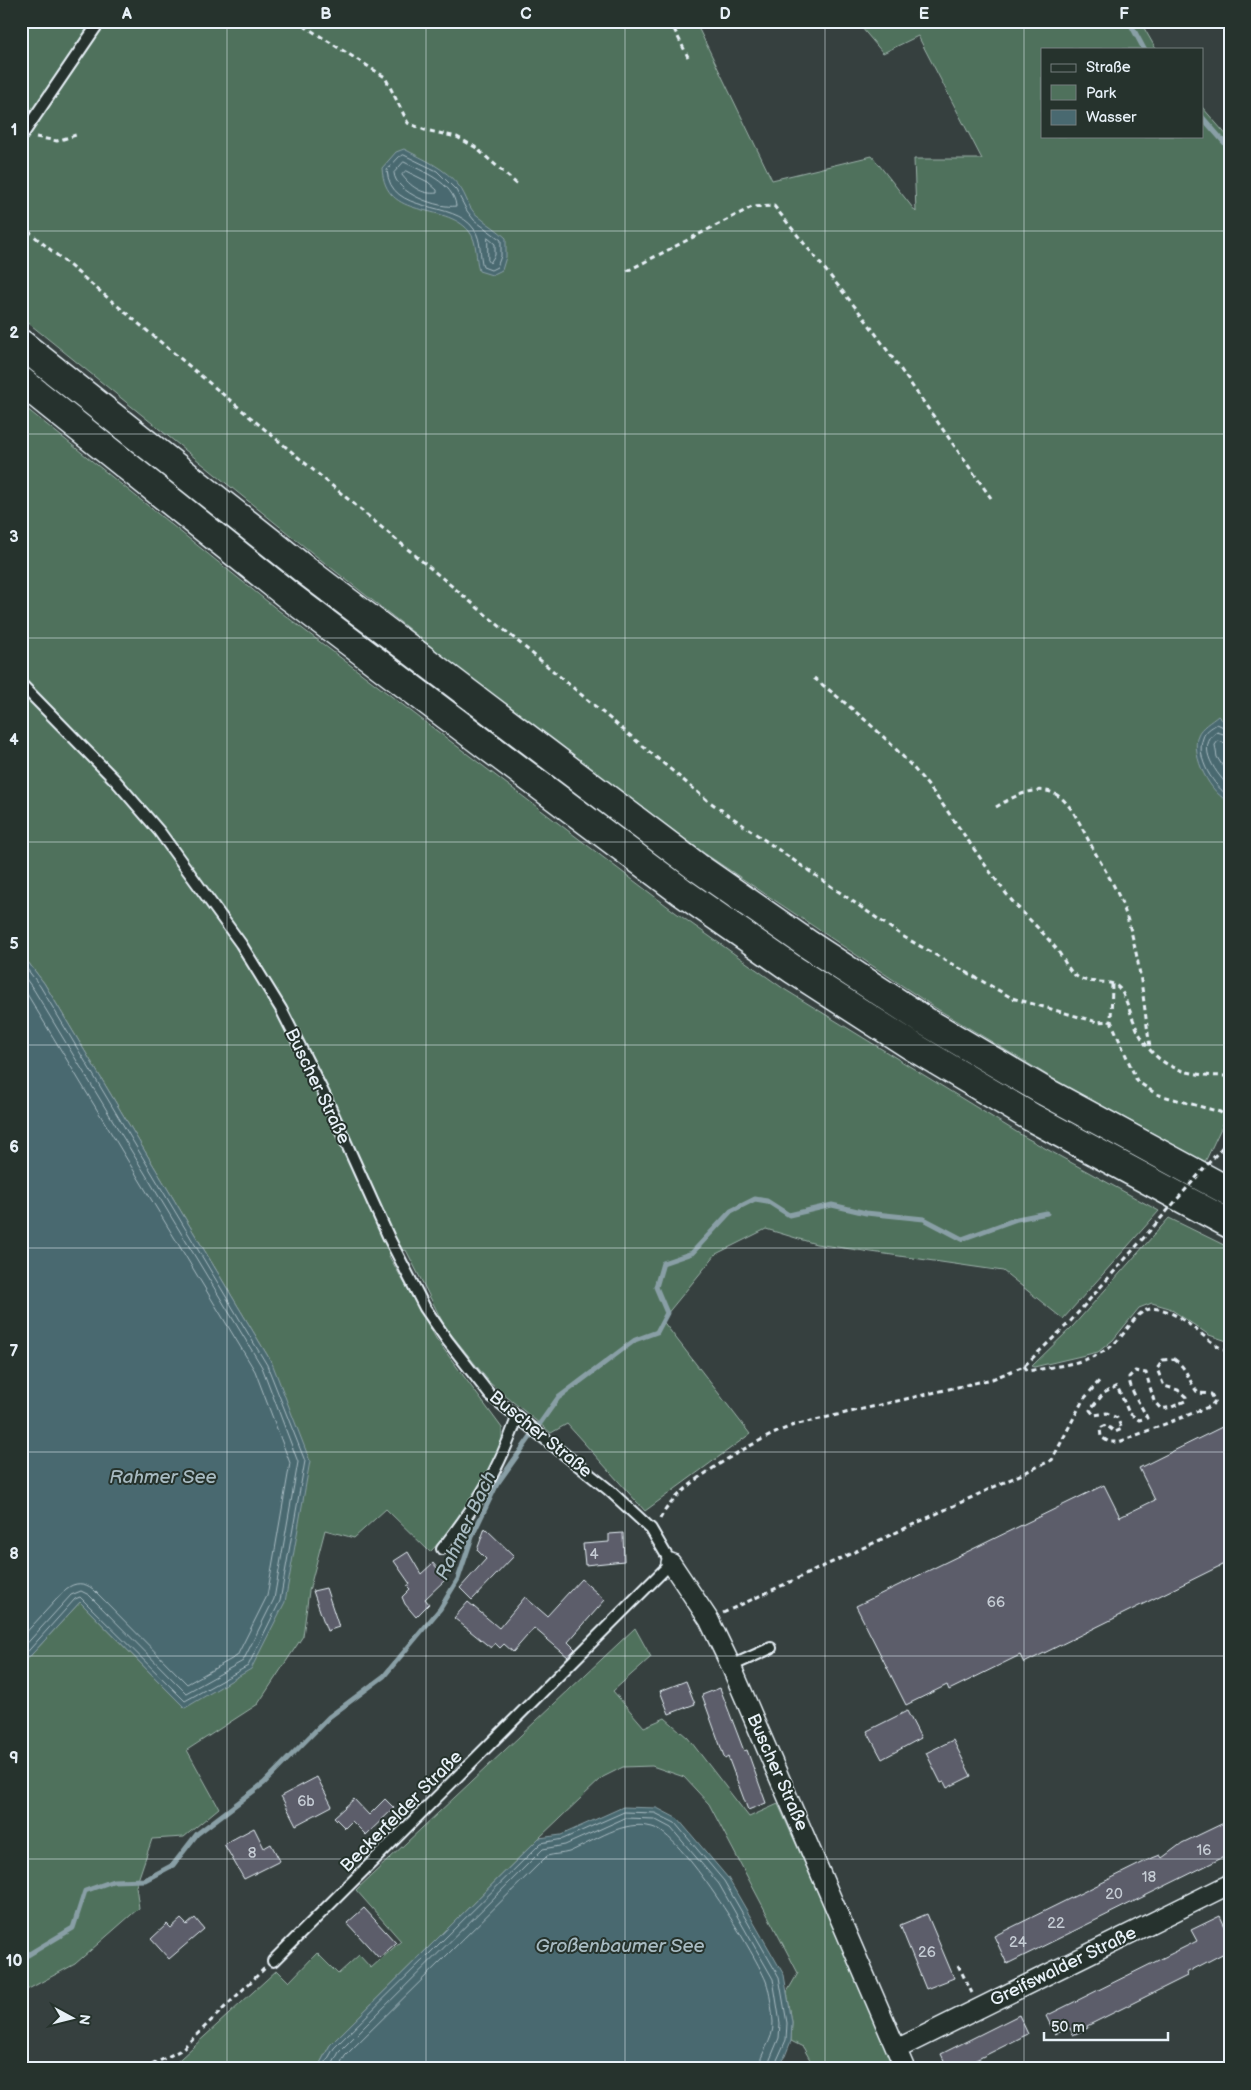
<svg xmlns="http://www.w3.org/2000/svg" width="1251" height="2090" viewBox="0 0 1251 2090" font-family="'Balsamiq Sans',sans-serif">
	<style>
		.green { fill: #4f715c; stroke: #9cb1aa }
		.water { fill: #496970; stroke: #899fa6 }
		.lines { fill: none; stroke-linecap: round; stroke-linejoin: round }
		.shore { stroke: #a8bbc2; stroke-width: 1 }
		.stream { stroke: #899fa6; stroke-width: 5 }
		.building { fill: #5c5d6a; stroke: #e8f1f8 }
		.lane-casing { stroke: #e8f1f8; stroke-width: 14 }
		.street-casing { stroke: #e8f1f8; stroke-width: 22 }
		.highway-casing { stroke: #e8f1f8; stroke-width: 31 }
		.path { stroke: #e8f1f8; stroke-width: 3; stroke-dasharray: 5 4; stroke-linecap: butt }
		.lane { stroke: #26332d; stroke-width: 10 }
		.street { stroke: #26332d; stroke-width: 19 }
		.highway { stroke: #26332d; stroke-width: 28 }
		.path-bridge { stroke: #e8f1f8; stroke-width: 3; stroke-dasharray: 5 4; stroke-linecap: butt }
		.grid { fill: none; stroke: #e8f1f8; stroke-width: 1; stroke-opacity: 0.55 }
		.labels { text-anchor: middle; stroke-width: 4; stroke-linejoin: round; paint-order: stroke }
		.number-label { font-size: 15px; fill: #c5ccd4 }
		.street-label { font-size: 18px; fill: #e8f1f8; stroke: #26332d }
		.water-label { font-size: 19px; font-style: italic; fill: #a8bbc2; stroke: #26332d }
		.neatline { fill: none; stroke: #e8f1f8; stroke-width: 2 }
		.grid-label { font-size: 16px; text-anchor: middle; font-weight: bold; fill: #e8f1f8 }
	</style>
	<rect width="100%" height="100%" fill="#36403f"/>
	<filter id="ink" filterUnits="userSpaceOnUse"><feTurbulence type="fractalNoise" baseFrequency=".02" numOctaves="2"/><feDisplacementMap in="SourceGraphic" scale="10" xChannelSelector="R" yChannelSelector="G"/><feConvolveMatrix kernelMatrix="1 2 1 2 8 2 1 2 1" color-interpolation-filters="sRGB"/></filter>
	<g filter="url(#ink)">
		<path class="green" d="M 21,21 L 695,21 L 772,180 L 872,156 L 916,212 L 914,159 L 982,159 L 918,36 L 883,53 L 856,21 L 1140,21 L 1156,49 L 1042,49 L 1042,136 L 1202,136 L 1202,107 L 1230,139 L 1230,1109 L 1205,1162 L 1052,1078 L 934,1007 L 704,853 L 508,707 L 316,556 L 21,317 Z
			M 21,404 L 278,610 L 675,912 L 784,989 L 1023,1136 L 1159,1211 L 1063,1319 L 1003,1271 L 816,1244 L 766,1229 L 716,1254 L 662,1320 L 750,1434 L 645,1511 L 567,1424 L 551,1433 L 491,1384 L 444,1325 L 406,1250 L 389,1256 L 437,1340 L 502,1428 L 502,1451 L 449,1532 L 430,1552 L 386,1509 L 354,1538 L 325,1530 L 309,1591 L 303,1636 L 258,1704 L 187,1750 L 219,1808 L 184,1837 L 152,1839 L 136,1886 L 139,1908 L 75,1964 L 21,1993 L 21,1666 L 80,1602 L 185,1708 L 272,1363 L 44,983 L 21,953 Z
			M 1169,1218 L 1230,1248 L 1230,1342 L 1209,1335 L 1169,1308 L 1152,1303 L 1139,1308 L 1113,1340 L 1098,1352 L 1034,1367 L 1032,1366 L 1073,1326 Z
			M 635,1628 L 651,1657 L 613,1691 L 644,1727 L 665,1718 L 688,1738 L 749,1817 L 778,1804 L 897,2069 L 815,2069 L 803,2047 L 791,2041 L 792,2022 L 787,1992 L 798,1973 L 709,1804 L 684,1777 L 652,1766 L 623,1767 L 603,1777 L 539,1838 L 330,2045 L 317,2069 L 169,2069 L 277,1970 L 289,1982 L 317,1953 L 338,1974 L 359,1955 L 371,1968 L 401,1941 L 356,1890 Z"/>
		<path class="water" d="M 404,149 C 425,160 445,168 459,186 C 467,196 468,209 478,216 C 487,224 497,229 506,238 L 506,257 L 502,270 L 492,275 L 479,271 C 475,258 478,242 469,231 C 444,201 385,222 382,168 L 396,152 Z
			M 1218,716 L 1230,727 L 1230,802 C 1211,795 1190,756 1198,735 C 1201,727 1211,722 1218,716 Z
			M 21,953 L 44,983 L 272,1363 L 310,1461 L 285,1602 L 251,1669 L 185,1708 L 80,1602 L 21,1666 Z
			M 623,1807 L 657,1808 L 678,1819 L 728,1878 L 784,1975 L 792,2022 L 791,2041 L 785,2056 L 776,2069 L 317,2069 L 330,2045 L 539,1838 L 561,1835 Z"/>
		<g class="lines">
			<path class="shore" d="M 404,155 L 437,171 L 456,190 L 467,211 L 474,220 L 501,240 L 501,256 L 497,267 L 491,270 L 483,267 C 479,254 482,241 474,229 C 454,199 390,216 387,170 L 399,157 Z
				M 404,162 C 422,171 454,183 456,206 C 439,209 395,193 394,173 Z
				M 406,171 L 428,182 L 437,190 L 437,193 C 422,195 410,186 402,175 Z
				M 488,238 L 495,244 L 495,255 L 490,263 L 488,260 Z
				M 1230,730 L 1217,724 C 1211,728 1205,731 1203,738 C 1195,758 1214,787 1230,797
				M 1230,736 L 1217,732 C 1194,747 1218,775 1230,788
				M 1230,744 L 1218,741 L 1215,745 L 1217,757 L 1230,778
				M 21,961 L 40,986 L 267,1365 L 305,1461 L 280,1601 L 248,1666 L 185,1701 L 80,1597 L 75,1599 L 21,1659
				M 21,972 L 34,990 L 262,1367 L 298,1462 L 274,1599 L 243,1661 L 186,1693 L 89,1595 L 81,1591 L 71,1595 L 21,1650
				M 21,984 L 255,1371 L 290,1463 L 267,1596 L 237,1656 L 187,1684 L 93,1589 C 84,1582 75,1582 66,1589 L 21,1638
				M 322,2069 L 334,2048 L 541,1843 L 563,1839 L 624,1812 L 655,1813 L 675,1823 L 724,1881 L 779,1977 L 787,2023 L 786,2040 L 773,2069
				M 330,2069 L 339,2052 L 543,1849 L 565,1845 L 625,1818 L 654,1819 L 671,1828 L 719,1884 L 773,1979 L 780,2023 L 779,2038 L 766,2069
				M 338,2069 L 345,2056 L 547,1856 C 554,1854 562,1854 569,1852 C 595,1841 623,1819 652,1827 C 682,1834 753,1950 766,1981 C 770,1992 772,2010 773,2022 C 774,2042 759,2052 759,2069"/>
			<path class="stream" d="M 1129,21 L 1144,49
				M 1202,117 L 1230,149
				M 21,1959 L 73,1928 L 85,1891 L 113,1881 L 145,1880 L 173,1865 L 197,1834 L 264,1783 L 329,1717 L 384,1676 L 440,1609 L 458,1579 L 473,1534 L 497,1484 L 558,1398 L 635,1340 L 657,1332 L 667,1313 L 656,1287 L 663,1263 L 692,1253 L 731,1211 L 755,1199 L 767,1201 L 789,1215 L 832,1205 L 866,1213 L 924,1219 L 962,1239 L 1017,1219 L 1047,1213"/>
		</g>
		<path class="building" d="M 1230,1423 L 1230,1561 L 1024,1663 L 1020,1655 L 949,1690 L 947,1685 L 906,1705 L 856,1606 L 1104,1485 L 1120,1517 L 1155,1500 L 1139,1468 Z
			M 485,1528 L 514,1556 L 472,1600 L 460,1588 L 486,1559 L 477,1550 Z
			M 623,1533 L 624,1561 L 585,1565 L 583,1544 L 609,1542 L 609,1534 Z
			M 408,1552 L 421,1574 L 433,1563 L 446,1579 L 425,1599 L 429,1604 L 416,1617 L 405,1604 L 402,1597 L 410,1589 L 407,1586 L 410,1584 L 394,1561 Z
			M 581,1579 L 605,1600 L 568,1642 L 575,1649 L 568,1657 L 534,1628 L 513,1652 L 504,1644 L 500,1648 L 495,1643 L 491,1648 L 454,1618 L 468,1602 L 499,1628 L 525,1597 L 547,1616 Z
			M 326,1588 L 339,1627 L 327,1631 L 313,1591 Z
			M 686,1681 L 695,1704 L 669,1714 L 660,1691 Z
			M 720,1688 L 744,1751 L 747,1750 L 766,1803 L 748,1810 L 728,1757 L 725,1759 L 702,1695 Z
			M 907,1711 L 921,1738 L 882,1759 L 867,1731 Z
			M 953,1740 L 971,1776 L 947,1788 L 944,1782 L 941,1783 L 926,1753 Z
			M 317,1777 L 332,1806 L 296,1825 L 281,1796 Z
			M 354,1799 L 369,1815 L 385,1799 L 394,1808 L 366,1835 L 352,1821 L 345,1828 L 334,1817 Z
			M 1230,1820 L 1230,1854 L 1007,1964 L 994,1936 L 1150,1859 L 1160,1855 L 1162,1858 L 1182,1843 Z
			M 254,1828 L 264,1848 L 271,1844 L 280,1861 L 244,1879 L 224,1844 Z
			M 364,1908 L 396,1943 L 379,1958 L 347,1923 Z
			M 927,1914 L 954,1978 L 926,1989 L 900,1925 Z
			M 1220,1916 L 1230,1937 L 1230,1950 L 1186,1973 L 1187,1976 L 1087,2026 L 1088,2028 L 1073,2035 L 1070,2028 L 1055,2034 L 1046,2016 L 1197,1941 L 1191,1930 Z
			M 195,1918 L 204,1929 L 169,1959 L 151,1939 L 167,1924 L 171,1928 L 181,1919 L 187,1925 Z
			M 1019,2015 L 1028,2034 L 958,2069 L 948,2069 L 941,2054 Z"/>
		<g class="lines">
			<g class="lane-casing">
				<path id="lane" d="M 21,137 L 100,21
					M 21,684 L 115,780 L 159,831 L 241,944 L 281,1009 L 325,1096 L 389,1238 L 425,1308 L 447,1340 L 490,1395 L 609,1490 L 651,1529 L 671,1563 L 273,1961
					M 442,1549 C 477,1504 498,1472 517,1418
					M 731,1666 L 771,1648"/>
			</g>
			<g class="street-casing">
				<path id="street" d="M 671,1563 L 709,1620 L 731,1666 L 905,2069
					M 897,2049 L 1230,1884"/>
			</g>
			<g class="highway-casing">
				<path id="highway" d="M 21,344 L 305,570 L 697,867 L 809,945 L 925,1021 L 1042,1090 L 1230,1192
					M 21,381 L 288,595 L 486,745 L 682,892 L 794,970 L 912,1046 L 1031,1117 L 1230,1224"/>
			</g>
			<path class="path" d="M 296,21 L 385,77 L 408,123 L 425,130 L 457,137 L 475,147 L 518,185
				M 670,21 L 688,57
				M 36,137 L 57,141 L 79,134
				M 21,225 L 707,800 L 904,937 L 1012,998 L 1097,1022 L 1111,1021
				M 627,271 L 752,207 L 774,206 L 868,323 L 991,498
				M 814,678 C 847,704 879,730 907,761 C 944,801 972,849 1005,892 C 1019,911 1038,926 1053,945 C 1060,952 1064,962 1070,970 C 1085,990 1109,975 1120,989 C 1127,999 1133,1023 1140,1035 C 1159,1071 1191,1076 1230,1076
				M 996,807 C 1012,797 1038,783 1057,795 C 1073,805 1082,829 1091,845 C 1102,866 1116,886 1124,909 C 1140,953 1143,1001 1150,1047
				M 1112,984 L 1111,1021 L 1137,1081 L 1156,1094 L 1220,1112 L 1230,1119
				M 1220,1150 L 1230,1138
				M 1174,1359 C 1189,1370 1187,1379 1198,1393 L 1211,1394 L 1215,1401 L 1211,1406 L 1119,1442 L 1109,1442 L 1101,1437 L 1100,1428 L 1106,1425 L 1115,1432 L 1122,1429 L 1117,1418 L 1107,1413 L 1094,1415 L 1090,1410 L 1104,1393 L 1117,1386 L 1129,1413 L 1139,1420 L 1147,1418 C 1141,1404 1130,1392 1129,1377 L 1135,1371 L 1146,1373 L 1154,1401 L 1161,1409 L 1172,1407 L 1185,1401 L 1186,1397 L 1178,1390 L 1164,1386 L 1157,1369 L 1163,1360 Z
				M 1024,1366 L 1028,1371 C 1057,1366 1090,1364 1114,1344 C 1132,1328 1138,1300 1166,1311 C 1190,1320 1207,1343 1230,1353
				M 660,1519 C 676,1484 757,1439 794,1425 L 992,1379 L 1024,1366 L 1069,1323 L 1154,1226
				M 723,1613 L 1052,1460 L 1083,1400 L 1100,1380
				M 958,1965 L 972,1993
				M 144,2069 L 181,2050 L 265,1968"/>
			<use href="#lane" class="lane"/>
			<use href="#street" class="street"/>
			<use href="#highway" class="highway"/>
			<path class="path-bridge" d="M 1154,1226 L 1220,1150"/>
		</g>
	</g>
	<path class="grid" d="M 227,21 L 227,2069M 426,21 L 426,2069M 625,21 L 625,2069M 825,21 L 825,2069M 1024,21 L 1024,2069M 21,231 L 1230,231M 21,434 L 1230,434M 21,638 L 1230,638M 21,842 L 1230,842M 21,1045 L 1230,1045M 21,1248 L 1230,1248M 21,1452 L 1230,1452M 21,1656 L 1230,1656M 21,1859 L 1230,1859"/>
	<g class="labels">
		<g class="number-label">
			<text x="594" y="1559">4</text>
			<text x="996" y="1607">66</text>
			<text x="306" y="1806">6b</text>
			<text x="1204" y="1855">16</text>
			<text x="252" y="1858">8</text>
			<text x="1149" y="1882">18</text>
			<text x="1114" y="1899">20</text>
			<text x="1056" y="1928">22</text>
			<text x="1018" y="1947">24</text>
			<text x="927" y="1957">26</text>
		</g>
		<g class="street-label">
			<text transform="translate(318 1086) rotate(64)" y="6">Buscher Straße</text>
			<text transform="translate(541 1434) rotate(39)" y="6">Buscher Straße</text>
			<text transform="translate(778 1772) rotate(66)" y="6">Buscher Straße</text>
			<text transform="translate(401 1811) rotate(-45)" y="6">Beckerfelder Straße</text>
			<text transform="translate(1063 1966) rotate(-26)" y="6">Greifswalder Straße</text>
		</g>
		<g class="water-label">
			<text x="163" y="1483">Rahmer See</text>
			<text transform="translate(465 1525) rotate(-65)" y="7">Rahmer Bach</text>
			<text x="620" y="1952">Großenbaumer See</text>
		</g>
	</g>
	<rect width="1251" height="2090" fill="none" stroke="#26332d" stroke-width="55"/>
	<rect x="1041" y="48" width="162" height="90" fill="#26332d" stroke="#747f7e"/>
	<rect x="1051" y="64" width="25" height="8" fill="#26332d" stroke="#747f7e"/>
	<text x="1086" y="72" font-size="15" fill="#e8f1f8">Straße</text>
	<rect x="1051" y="85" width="25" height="15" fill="#4f715c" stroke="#747f7e"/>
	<text x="1086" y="98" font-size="15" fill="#e8f1f8">Park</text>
	<rect x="1051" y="110" width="25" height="15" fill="#496970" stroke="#747f7e"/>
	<text x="1086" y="122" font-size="15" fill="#e8f1f8">Wasser</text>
	<g transform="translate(72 2018) rotate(97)" stroke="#26332d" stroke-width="4" paint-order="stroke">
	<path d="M0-4L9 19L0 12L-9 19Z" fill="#e8f1f8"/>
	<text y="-8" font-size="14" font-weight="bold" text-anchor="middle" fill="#e8f1f8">N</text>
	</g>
	<path d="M1044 2032v8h124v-8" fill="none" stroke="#e8f1f8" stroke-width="2.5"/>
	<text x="1051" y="2032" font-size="15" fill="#e8f1f8" stroke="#26332d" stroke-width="4" paint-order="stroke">50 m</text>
	<rect x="28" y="28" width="1196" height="2034" class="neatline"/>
	<g class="grid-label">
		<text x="127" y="19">A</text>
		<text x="326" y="19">B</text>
		<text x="526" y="19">C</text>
		<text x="725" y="19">D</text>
		<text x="924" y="19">E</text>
		<text x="1124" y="19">F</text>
		<text x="14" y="135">1</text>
		<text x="14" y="338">2</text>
		<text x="14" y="542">3</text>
		<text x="14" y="745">4</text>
		<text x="14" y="949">5</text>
		<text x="14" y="1152">6</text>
		<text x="14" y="1356">7</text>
		<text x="14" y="1559">8</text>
		<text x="14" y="1763">9</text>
		<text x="14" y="1966">10</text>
	</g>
</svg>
